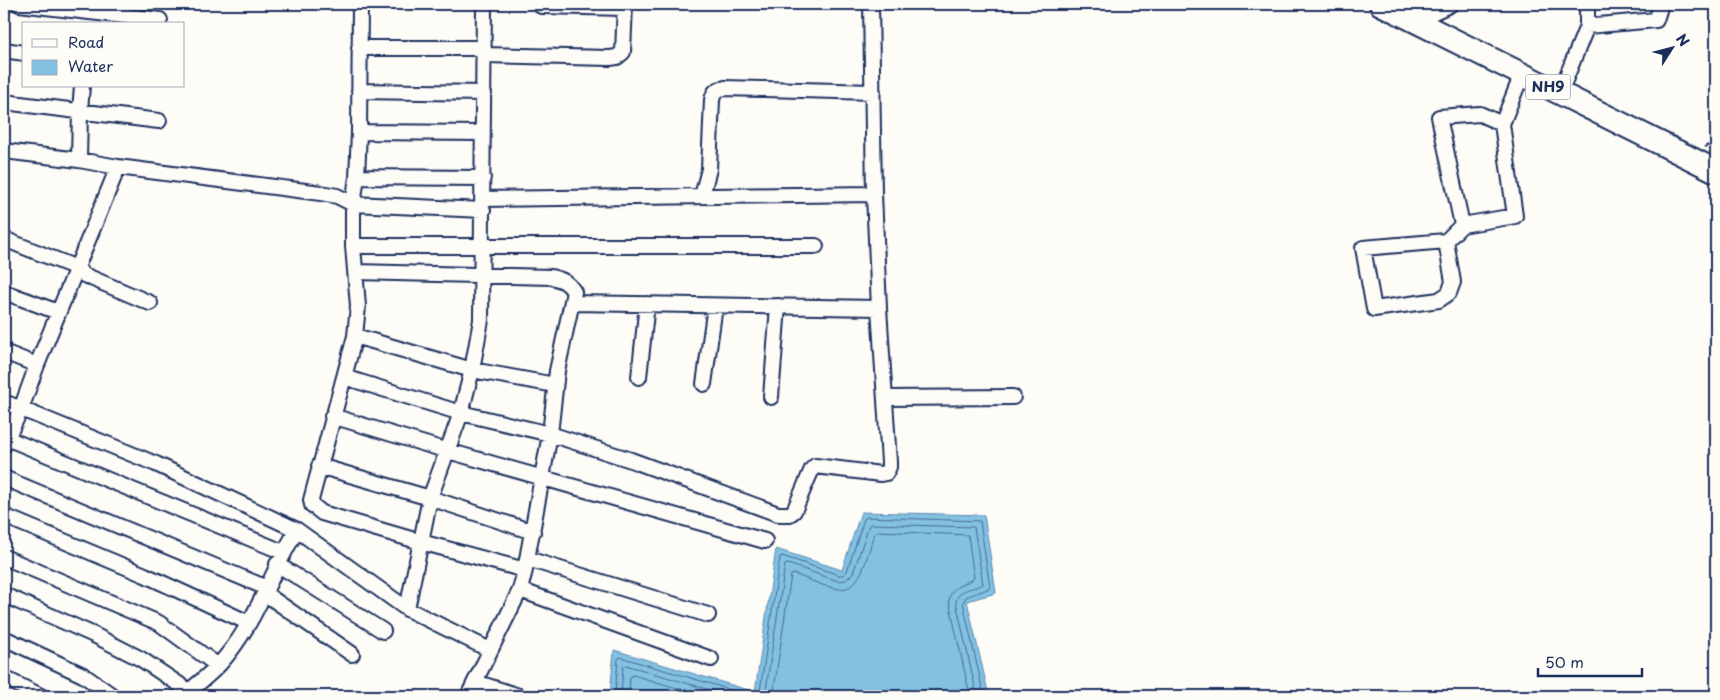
<svg xmlns="http://www.w3.org/2000/svg" width="1720" height="700" viewBox="0 0 1720 700" font-family="'Playpen Sans',sans-serif">
	<style>
		.water { fill: #83c1e3; stroke: #5987ae }
		.lines { fill: none; stroke-linecap: round; stroke-linejoin: round }
		.shore { stroke: #456993; stroke-width: 1 }
		.minor-casing { stroke: #1b2f5e; stroke-width: 18 }
		.trunk-casing { stroke: #1b2f5e; stroke-width: 26 }
		.path { stroke: #1b2f5e; stroke-width: 2.5; stroke-dasharray: 4 4; stroke-linecap: butt }
		.minor { stroke: #fdfcf7; stroke-width: 14 }
		.trunk { stroke: #fdfcf7; stroke-width: 22 }
		.labels { text-anchor: middle; stroke-width: 5; stroke-linejoin: round; paint-order: stroke }
		.shield { fill: #fdfcf7; stroke: #5f6c8c; stroke-width: 1 }
		.shield-label { font-size: 15px; font-weight: bold; fill: #1b2f5e }
	</style>
	<rect width="100%" height="100%" fill="#fdfcf7"/>
	<filter id="ink" filterUnits="userSpaceOnUse"><feTurbulence type="fractalNoise" baseFrequency=".02" numOctaves="2"/><feDisplacementMap in="SourceGraphic" scale="10" xChannelSelector="R" yChannelSelector="G"/><feConvolveMatrix kernelMatrix="1 2 1 2 8 2 1 2 1" color-interpolation-filters="sRGB"/></filter>
	<g filter="url(#ink)">
		<path class="water" d="M 861,512 L 984,515 L 996,593 L 967,601 L 989,696 L 610,696 L 614,650 L 755,692 L 776,549 L 842,570 Z"/>
		<g class="lines">
			<path class="shore" d="M 615,696 L 618,659 L 620,657 L 752,696
				M 621,696 L 623,667 L 626,665 L 730,696
				M 629,696 L 630,677 L 633,675 L 704,696
				M 755,696 L 760,691 L 780,557 L 782,556 L 839,575 L 844,575 L 847,571 L 864,519 L 867,517 L 980,521 L 990,588 L 966,597 L 963,603 L 984,696
				M 765,696 L 785,565 L 788,564 L 838,581 L 846,580 L 853,573 L 869,525 L 871,524 L 974,527 L 983,584 C 973,590 959,587 956,602 L 977,696
				M 773,696 L 791,575 L 794,574 C 808,579 824,587 839,589 C 862,591 869,550 874,533 L 877,531 L 968,535 L 974,578 C 963,586 951,585 949,601 L 970,696"/>
			<g class="minor-casing">
				<path id="minor" d="M 19,4 L 160,20
					M 360,4 L 359,132 L 357,177 L 353,204 L 353,246 L 358,306 L 355,336 L 311,500 L 312,505 L 322,513 L 421,542 L 525,570
					M 541,6 L 625,8
					M 1415,21 L 1451,4
					M 1587,26 L 1656,20 L 1661,4
					M 359,48 L 484,48
					M 4,50 L 24,53
					M 484,55 L 610,58 L 617,57 L 623,52 L 625,4
					M 359,91 L 484,93
					M 1560,93 L 1587,26 L 1587,4
					M 4,102 L 159,121
					M 1502,124 L 1480,114 L 1439,117 L 1462,225 L 1515,216 L 1502,124 L 1522,74
					M 359,132 L 483,133
					M 4,151 L 79,160 L 118,167 L 321,193 L 337,196 L 353,204 L 483,210
					M 79,160 L 80,111 L 82,86
					M 357,177 L 483,178
					M 702,196 L 709,169 L 712,100 C 714,91 716,90 725,88 L 873,92
					M 483,199 L 874,194
					M 4,239 L 77,268 L 84,275 L 150,303
					M 1446,241 L 1453,282 L 1449,293 L 1439,300 L 1374,309 L 1363,248 L 1446,241 L 1462,225
					M 353,246 L 816,246
					M 356,272 L 551,277 C 563,280 568,282 574,292 L 557,371 L 550,434 L 525,570 L 520,590 L 468,696
					M 4,292 L 58,312
					M 573,303 L 879,308
					M 355,336 L 472,370 L 555,385
					M 4,352 L 37,365
					M 344,377 L 461,413 L 550,434 L 631,460 L 778,514 L 790,514 L 794,511 L 812,469 L 815,466 L 881,474 L 886,473 L 889,467 L 889,462 L 879,308 L 874,194 L 871,4
					M 639,377 L 647,304
					M 704,384 L 715,306
					M 771,397 L 778,306
					M 886,398 L 1013,397
					M 4,402 L 156,464 L 297,530 L 407,609 L 490,650
					M 332,416 L 448,451 L 765,541
					M 4,437 L 283,552
					M 4,445 L 21,409 L 37,365 L 118,167
					M 319,466 L 430,498 L 533,532
					M 4,478 L 267,588
					M 4,516 L 145,575 L 249,623
					M 4,557 L 159,623 L 217,665
					M 528,559 L 708,615
					M 277,564 L 383,631
					M 520,590 L 711,659
					M 264,593 L 352,654
					M 4,595 L 94,635 L 141,659 L 189,691
					M 407,609 L 430,498 L 461,413 L 472,370 L 481,320 L 484,4
					M 4,638 L 83,675 L 113,696
					M 4,678 L 41,696
					M 475,682 L 519,696
					M 183,696 C 198,684 216,670 228,654 C 258,617 272,570 297,530"/>
			</g>
			<g class="trunk-casing">
				<path id="trunk" d="M 1381,4 L 1716,171"/>
			</g>
			<path class="path" d="M 1705,147 L 1716,141"/>
			<use href="#minor" class="minor"/>
			<use href="#trunk" class="trunk"/>
		</g>
	</g>
	<g class="labels">
		<rect class="shield" x="1525.5" y="74.5" width="45" height="25" rx="4"/>
		<g class="shield-label">
			<text x="1548" y="92">NH9</text>
		</g>
	</g>
	<rect width="1720" height="700" fill="none" stroke="#fdfcf7" stroke-width="20"/>
	<rect x="10" y="10" width="1700" height="680" fill="none" stroke="#1b2f5e" stroke-width="2" filter="url(#ink)"/>
	<rect x="22" y="22" width="162" height="65" fill="#fdfcf7" stroke="#a3aaba"/>
	<rect x="32" y="39" width="25" height="8" fill="#fdfcf7" stroke="#a3aaba"/>
	<text x="68" y="48" font-size="15" fill="#1b2f5e">Road</text>
	<rect x="32" y="60" width="25" height="15" fill="#83c1e3" stroke="#a3aaba"/>
	<text x="68" y="72" font-size="15" fill="#1b2f5e">Water</text>
	<g transform="translate(1672 48) rotate(54)" stroke="#fdfcf7" stroke-width="4" paint-order="stroke">
	<path d="M0-4L9 19L0 12L-9 19Z" fill="#1b2f5e"/>
	<text y="-8" font-size="14" font-weight="bold" text-anchor="middle" fill="#1b2f5e">N</text>
	</g>
	<path d="M1538 668v8h104v-8" fill="none" stroke="#1b2f5e" stroke-width="2.5"/>
	<text x="1545" y="668" font-size="15" fill="#1b2f5e" stroke="#fdfcf7" stroke-width="4" paint-order="stroke">50 m</text>
</svg>
